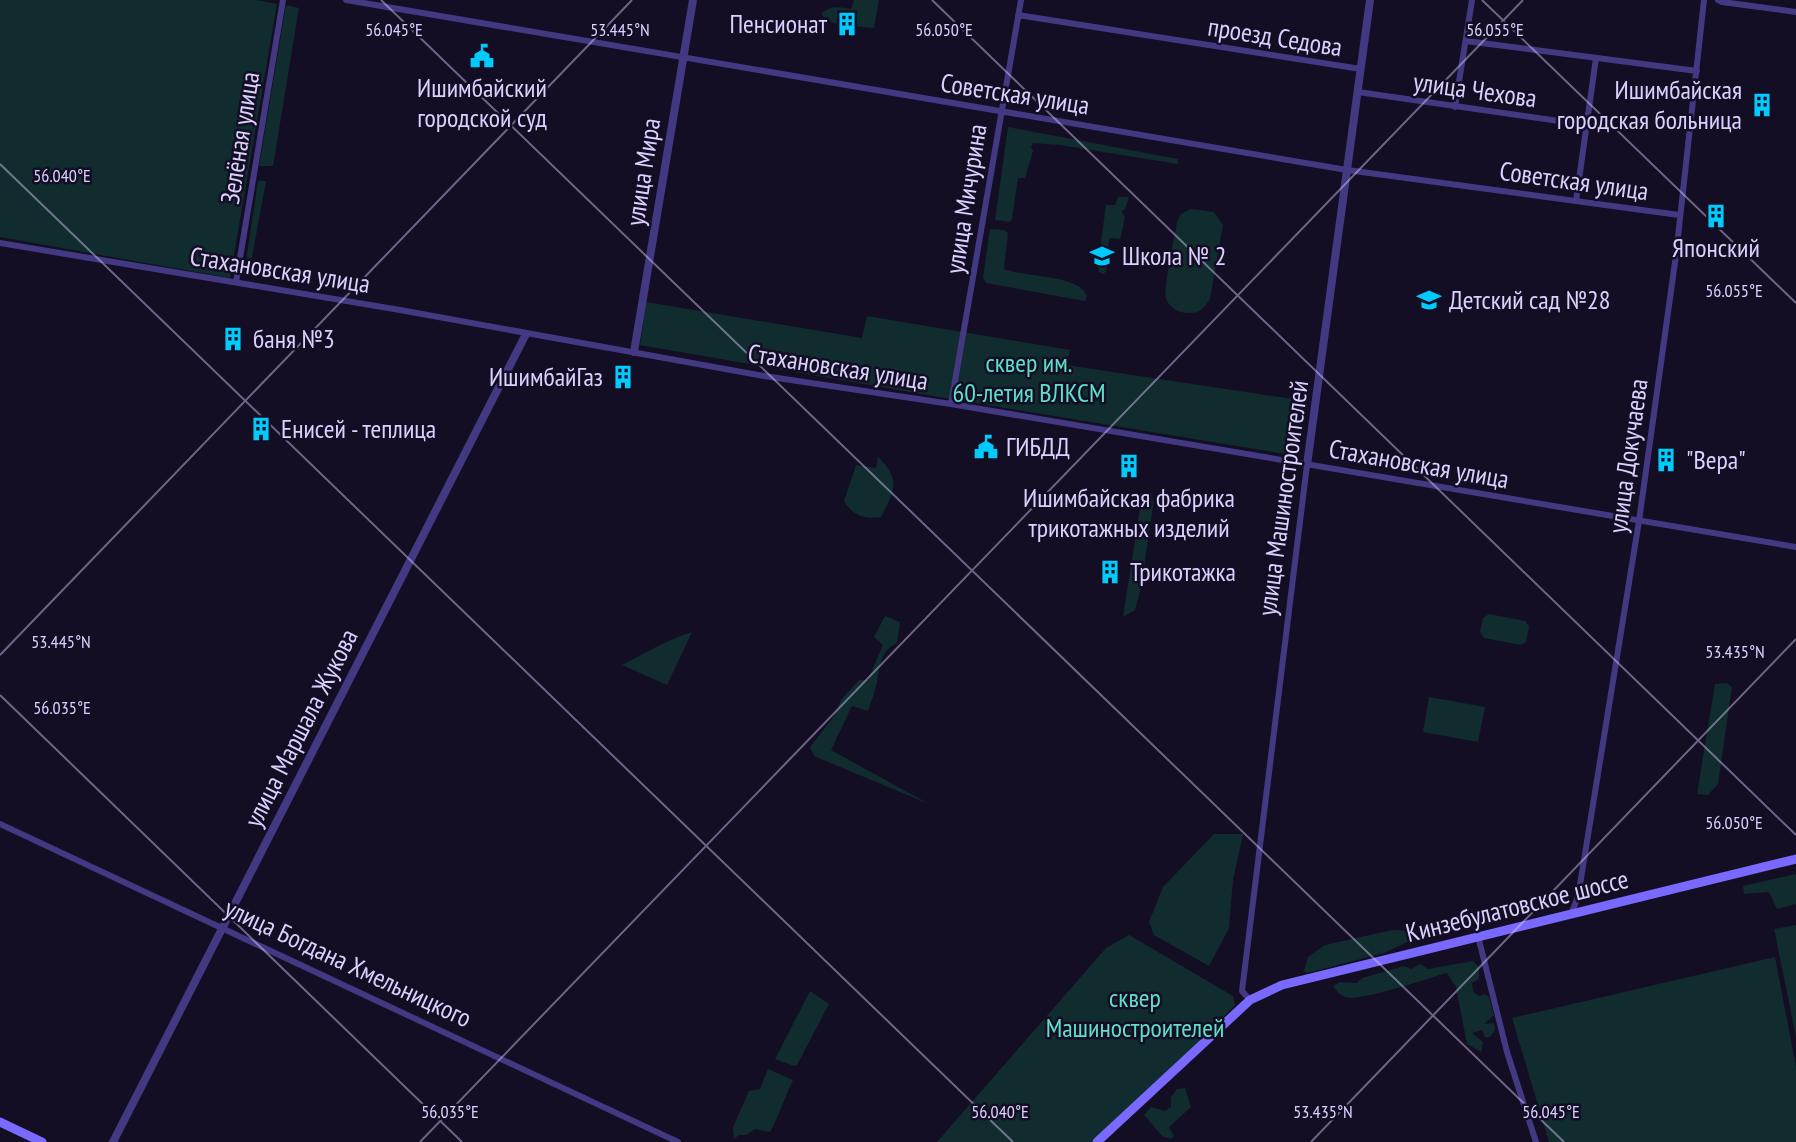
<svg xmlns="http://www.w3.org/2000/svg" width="1796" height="1142" viewBox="0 0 1796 1142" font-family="'PT Sans Narrow',sans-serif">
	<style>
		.green { fill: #112c2e }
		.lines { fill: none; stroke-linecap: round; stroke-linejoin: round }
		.minor { stroke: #433983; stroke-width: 6 }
		.tertiary { stroke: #433983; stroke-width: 8 }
		.secondary { stroke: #7a69ff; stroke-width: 9 }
		.ticks { fill: none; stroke: #dbd1ff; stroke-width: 2; stroke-opacity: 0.45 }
		.labels { text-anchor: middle; stroke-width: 5; stroke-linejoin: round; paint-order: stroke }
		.poi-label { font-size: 26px; fill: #dbd1ff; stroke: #140e24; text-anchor: start }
		.street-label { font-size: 26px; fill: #dbd1ff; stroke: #140e24 }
		.park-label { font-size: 26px; fill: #5ddfcb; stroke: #140e24 }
		.ticks-label { font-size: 18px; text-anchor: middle; fill: #dbd1ff; stroke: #140e24; stroke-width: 5; stroke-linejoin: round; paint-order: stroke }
	</style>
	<rect width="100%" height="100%" fill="#140e24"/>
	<path class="green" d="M 0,0 L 256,0 L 277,4 L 230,278 L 0,237 Z
		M 854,0 L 879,0 L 874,28 L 841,25 L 825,20 L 822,13 C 831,5 840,7 851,9 Z
		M 286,5 L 299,8 L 273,166 L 259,166 Z
		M 1008,127 L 1178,159 L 1178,164 L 1060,145 L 1033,143 L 1031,147 L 1033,151 L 1025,178 L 1018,178 L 1012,219 L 1010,222 L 995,220 Z
		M 258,181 L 266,181 L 251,263 L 246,261 Z
		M 1118,197 L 1129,197 L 1125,209 L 1121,211 L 1125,217 L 1120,239 L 1110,238 C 1105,250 1112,264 1104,274 L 1099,272 L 1098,264 L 1106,205 L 1115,205 Z
		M 1191,209 L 1214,212 L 1223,225 L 1210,299 C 1204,308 1199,314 1188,313 C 1179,313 1170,308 1166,299 C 1163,289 1175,236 1177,222 L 1181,214 Z
		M 990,229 L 1004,230 L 1008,233 L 1004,269 C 1026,278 1078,274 1087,296 L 1085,301 L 986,283 L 983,278 Z
		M 646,302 L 862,338 L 867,316 L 1070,350 L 1066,365 L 1306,401 L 1298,456 L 939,397 L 640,345 Z
		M 878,457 C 901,479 895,491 881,517 C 863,519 854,516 844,501 L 856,465 L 876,468 Z
		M 1152,493 L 1153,506 L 1141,587 L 1135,610 L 1123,617 L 1141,502 Z
		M 1489,614 L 1525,621 L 1529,626 L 1526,642 L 1521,645 L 1484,638 L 1480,632 L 1483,618 Z
		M 885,616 L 900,622 L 897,643 C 880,651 880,666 877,682 C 875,692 871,702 868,711 L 852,706 L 831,750 L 929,804 L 814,756 L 810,747 L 835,715 L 841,700 L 859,680 L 868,680 L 883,645 L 874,637 Z
		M 692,632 L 667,685 L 622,665 C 645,653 667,640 692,632 Z
		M 1727,683 L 1732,687 L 1718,784 L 1708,795 L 1697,794 L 1715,684 Z
		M 1429,697 L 1485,707 L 1478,742 L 1423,732 Z
		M 1214,834 L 1243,834 L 1233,880 L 1229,928 L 1209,966 L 1154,935 L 1149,922 L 1163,887 Z
		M 1796,874 L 1796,904 L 1777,909 L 1769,892 L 1744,894 L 1743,886 Z
		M 1796,925 L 1796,1037 L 1774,929 Z
		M 1392,930 L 1417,931 L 1418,937 L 1384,953 L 1307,973 L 1304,971 L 1308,957 L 1325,945 Z
		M 1129,935 L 1233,996 L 1235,1005 L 1193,1048 L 1091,1142 L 937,1142 L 1106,948 Z
		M 1775,957 L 1796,1067 L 1796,1142 L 1549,1142 L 1512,1018 Z
		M 1473,961 L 1479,967 L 1479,979 L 1472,983 L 1473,991 L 1478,996 L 1485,994 L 1489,997 L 1494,1015 L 1484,1024 L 1494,1023 L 1495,1030 L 1490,1037 L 1485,1037 L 1482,1030 L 1472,1033 L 1483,1042 L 1481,1052 L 1467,1044 L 1456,987 L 1447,973 C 1428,978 1361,1002 1345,997 C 1340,995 1337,991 1333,986 L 1340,982 L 1357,983 L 1362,978 L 1404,966 L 1411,969 L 1420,964 L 1428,969 Z
		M 810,991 L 829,1004 L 797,1065 L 794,1066 L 775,1059 Z
		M 768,1069 L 793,1080 C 784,1098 779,1116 770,1132 L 755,1129 L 746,1135 L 739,1135 L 734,1139 L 733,1127 L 749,1091 L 760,1089 Z
		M 1185,1088 L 1191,1107 L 1169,1127 L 1174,1136 L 1171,1139 L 1162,1136 L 1144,1115 L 1151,1107 L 1165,1111 L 1171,1107 L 1171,1097 L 1177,1089 Z"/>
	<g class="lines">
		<path class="minor" d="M 346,0 L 1347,170 L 1679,215
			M 1718,0 L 1722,2 L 1796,12
			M 1018,15 L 1361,69
			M 1466,41 L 1697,71
			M 1358,92 L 1587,125
			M 1455,107 L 1472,0
			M 1576,201 L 1596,58
			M 0,243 L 400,310 L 764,376 L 951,404 L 1796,547
			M 236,282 L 283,0
			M 951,404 L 1021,0
			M 0,824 L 678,1142
			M 1571,914 L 1578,897 L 1639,521 L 1676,255 L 1704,0
			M 1478,936 L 1507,1052 L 1536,1142
			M 1250,1000 L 1242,991 L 1307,465"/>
		<path class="tertiary" d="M 634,352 L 693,0
			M 1307,465 L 1370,0
			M 113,1142 L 526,334"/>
		<path class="secondary" d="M 0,1122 L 42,1142
			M 1097,1142 L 1250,1000 L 1282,985 L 1796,859"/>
	</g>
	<path class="ticks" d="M 381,0 L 1564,1142M 932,0 L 1796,835M 1482,0 L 1796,303M 0,164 L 1013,1142M 0,655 L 632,0M 0,695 L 462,1142M 420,1142 L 1523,0M 1311,1142 L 1796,639"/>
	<defs>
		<g id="building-bare" transform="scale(1.89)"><path d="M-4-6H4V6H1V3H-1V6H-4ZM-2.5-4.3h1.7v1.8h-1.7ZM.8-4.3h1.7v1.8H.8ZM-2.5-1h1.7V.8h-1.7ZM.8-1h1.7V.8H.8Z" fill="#00cbfc" stroke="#140e24" stroke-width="2.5" paint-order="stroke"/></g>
		<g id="civic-bare" transform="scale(1.89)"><path d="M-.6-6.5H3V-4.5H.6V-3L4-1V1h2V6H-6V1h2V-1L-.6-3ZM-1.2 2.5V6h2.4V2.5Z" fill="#00cbfc" stroke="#140e24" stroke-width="2.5" paint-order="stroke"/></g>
		<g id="school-bare" transform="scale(1.89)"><path d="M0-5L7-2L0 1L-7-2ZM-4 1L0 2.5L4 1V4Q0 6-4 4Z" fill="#00cbfc" stroke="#140e24" stroke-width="2.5" paint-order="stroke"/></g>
	</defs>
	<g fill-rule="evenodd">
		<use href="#building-bare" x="847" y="24"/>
		<use href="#civic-bare" x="482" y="56"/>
		<use href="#building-bare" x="1762" y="105"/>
		<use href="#building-bare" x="1716" y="216"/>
		<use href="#school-bare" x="1102" y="256"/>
		<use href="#school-bare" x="1429" y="300"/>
		<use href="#building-bare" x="233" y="339"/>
		<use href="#building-bare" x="623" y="377"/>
		<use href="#building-bare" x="261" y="429"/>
		<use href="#civic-bare" x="986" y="447"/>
		<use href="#building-bare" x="1666" y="460"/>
		<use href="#building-bare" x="1129" y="466"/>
		<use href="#building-bare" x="1110" y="572"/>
	</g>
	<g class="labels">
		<g class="poi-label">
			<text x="827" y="33" text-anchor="end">Пенсионат</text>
			<text x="482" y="97" text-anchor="middle">Ишимбайский<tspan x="482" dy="30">городской суд</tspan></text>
			<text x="1742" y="99" text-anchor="end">Ишимбайская<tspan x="1742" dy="30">городская больница</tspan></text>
			<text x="1716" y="257" text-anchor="middle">Японский</text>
			<text x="1122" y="265">Школа № 2</text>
			<text x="1449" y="309">Детский сад №28</text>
			<text x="253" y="348">баня №3</text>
			<text x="603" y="386" text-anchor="end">ИшимбайГаз</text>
			<text x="281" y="438">Енисей - теплица</text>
			<text x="1006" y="456">ГИБДД</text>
			<text x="1686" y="469">"Вера"</text>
			<text x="1129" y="507" text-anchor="middle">Ишимбайская фабрика<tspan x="1129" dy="30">трикотажных изделий</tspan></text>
			<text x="1130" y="581">Трикотажка</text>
		</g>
		<g class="street-label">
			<text transform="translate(1275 37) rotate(9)" y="9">проезд Седова</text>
			<text transform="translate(1475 90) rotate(8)" y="9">улица Чехова</text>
			<text transform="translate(1015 94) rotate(9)" y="9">Советская улица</text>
			<text transform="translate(240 138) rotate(-81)" y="9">Зелёная улица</text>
			<text transform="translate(643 172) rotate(-81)" y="9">улица Мира</text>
			<text transform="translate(1574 181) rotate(8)" y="9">Советская улица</text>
			<text transform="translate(966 199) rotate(-81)" y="9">улица Мичурина</text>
			<text transform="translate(280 270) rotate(9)" y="9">Стахановская улица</text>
			<text transform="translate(838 367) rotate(9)" y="9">Стахановская улица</text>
			<text transform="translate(1628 456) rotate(-82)" y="9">улица Докучаева</text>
			<text transform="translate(1419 464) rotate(10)" y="9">Стахановская улица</text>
			<text transform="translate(1283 498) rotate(-82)" y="9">улица Машиностроителей</text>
			<text transform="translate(301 728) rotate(-63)" y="9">улица Маршала Жукова</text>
			<text transform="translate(1517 906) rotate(-14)" y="9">Кинзебулатовское шоссе</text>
			<text transform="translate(348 963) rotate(25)" y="9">улица Богдана Хмельницкого</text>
		</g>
		<g class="park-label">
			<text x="1029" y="372">сквер им.<tspan x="1029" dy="30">60-летия ВЛКСМ</tspan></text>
			<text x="1135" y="1007">сквер<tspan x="1135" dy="30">Машиностроителей</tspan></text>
		</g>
	</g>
	<g class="ticks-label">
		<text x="394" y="36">56.045°E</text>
		<text x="944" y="36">56.050°E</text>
		<text x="1495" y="36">56.055°E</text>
		<text x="620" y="36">53.445°N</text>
		<text x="62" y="182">56.040°E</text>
		<text x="1734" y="297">56.055°E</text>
		<text x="61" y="648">53.445°N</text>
		<text x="1735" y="658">53.435°N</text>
		<text x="62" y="714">56.035°E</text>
		<text x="1734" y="829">56.050°E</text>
		<text x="1323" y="1118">53.435°N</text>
		<text x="450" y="1118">56.035°E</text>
		<text x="1000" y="1118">56.040°E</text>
		<text x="1551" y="1118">56.045°E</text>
	</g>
</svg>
